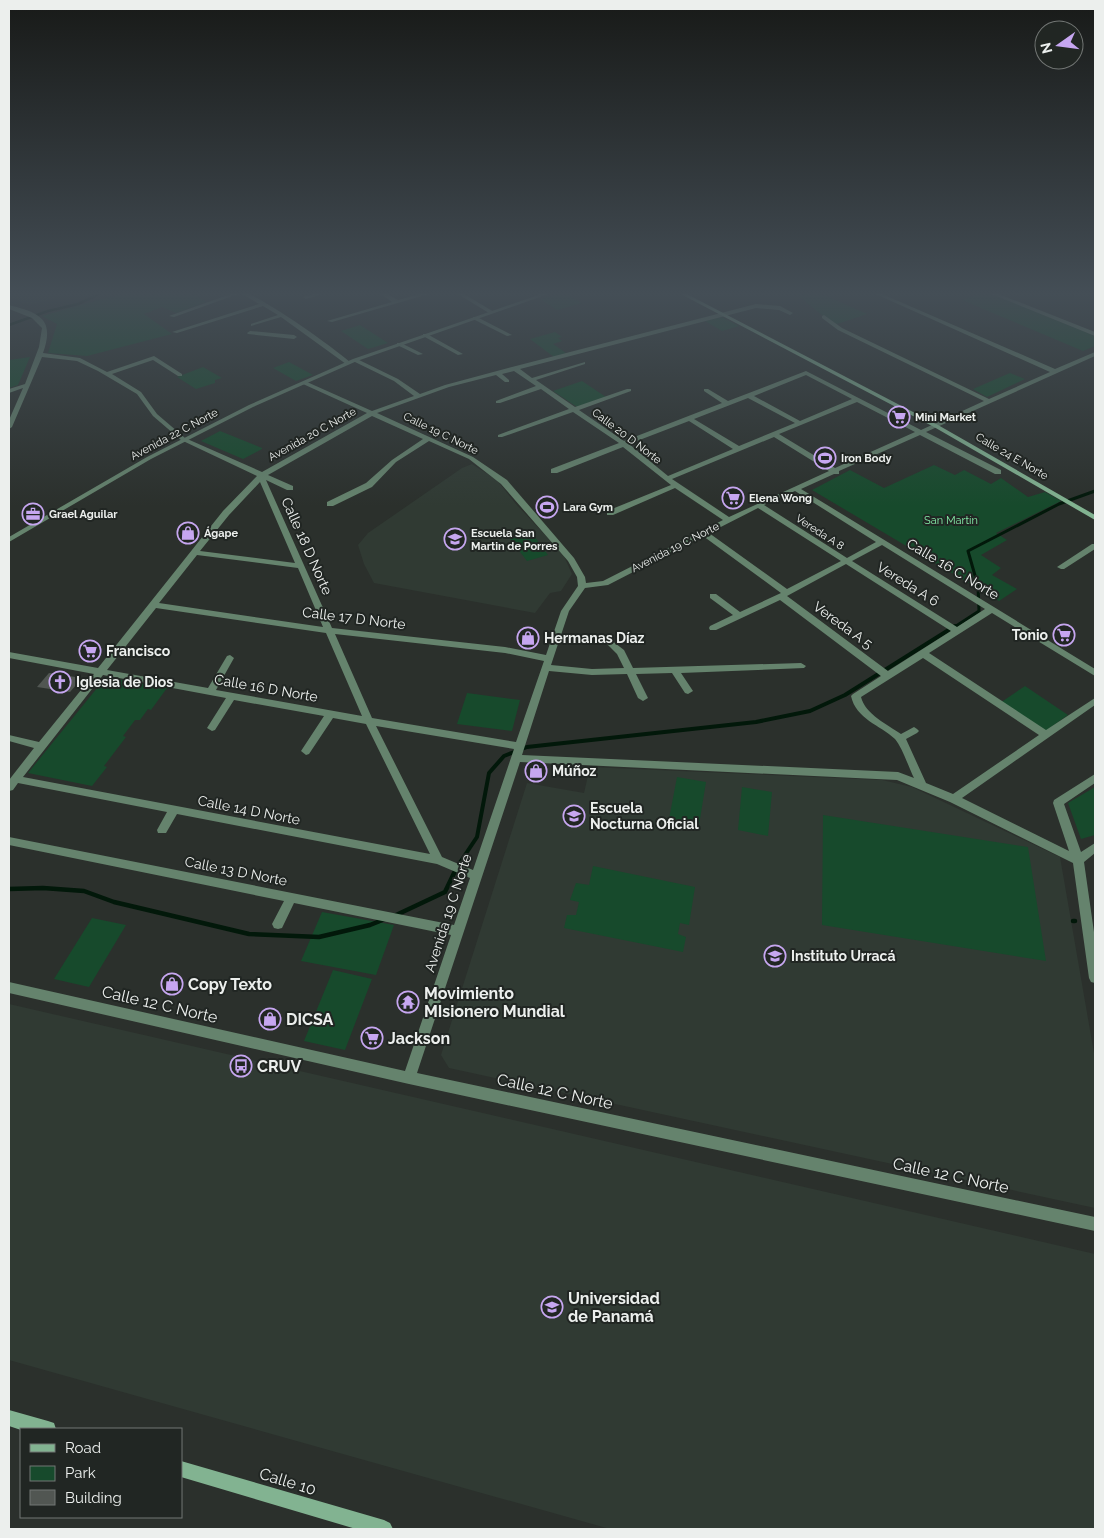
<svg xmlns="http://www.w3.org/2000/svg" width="1104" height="1538" viewBox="0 0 1104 1538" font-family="Raleway,sans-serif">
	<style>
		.built { fill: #303a33 }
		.green { fill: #174a2c }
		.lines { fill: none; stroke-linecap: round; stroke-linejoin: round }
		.stream-far3 { stroke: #02180a; stroke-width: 2.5 }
		.stream-far2 { stroke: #02180a; stroke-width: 3 }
		.stream-far1 { stroke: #02180a; stroke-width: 4 }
		.stream { stroke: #02180a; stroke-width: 4.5 }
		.building { fill: #515652 }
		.minor { fill: #65836d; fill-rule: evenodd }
		.tertiary { fill: #65836d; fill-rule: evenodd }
		.secondary { fill: #82b391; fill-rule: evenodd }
		.labels { text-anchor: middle; stroke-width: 4; stroke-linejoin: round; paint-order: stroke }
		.far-poi-label { font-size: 11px; font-weight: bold; fill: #ecefed; stroke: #212623; text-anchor: start }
		.far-street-label { font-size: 11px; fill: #ecefed; stroke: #212623 }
		.far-park-label { font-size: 11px; fill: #85eca9; stroke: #212623 }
		.street-label { font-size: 14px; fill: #ecefed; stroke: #212623 }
		.poi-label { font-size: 14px; font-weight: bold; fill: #ecefed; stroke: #212623; text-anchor: start }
		.near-poi-label { font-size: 16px; font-weight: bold; fill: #ecefed; stroke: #212623; text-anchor: start }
		.near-street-label { font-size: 16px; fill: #ecefed; stroke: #212623 }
	</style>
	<rect width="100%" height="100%" fill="#2b302c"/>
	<path class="built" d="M 9,291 L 81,291 L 30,305 L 9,297 Z
		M 472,464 L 497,480 L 516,504 L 563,554 L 572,574 L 561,591 L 550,593 L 535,613 L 374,583 L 364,564 L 358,545 L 368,533 L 462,468 Z
		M 590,767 L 882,780 L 912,787 L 1060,857 L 1095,1059 L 1095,1208 L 449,1068 L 441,1055 L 527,783 L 584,793 Z
		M 9,1004 L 1095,1254 L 1095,1529 L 610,1529 L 9,1360 Z"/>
	<path class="green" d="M 141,291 L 203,291 L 205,292 L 195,295 L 206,302 L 176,313 L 162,307 L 144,314 L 172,334 L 87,356 L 48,353 L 57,324 L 42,316 L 105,298 Z
		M 793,291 L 815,291 L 867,314 L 837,324 L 829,321 Z
		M 986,291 L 1095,336 L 1095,346 L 1083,351 L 962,300 Z
		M 564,293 L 582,303 L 557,310 L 540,299 Z
		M 722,317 L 739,326 L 722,331 L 705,321 Z
		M 360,325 L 388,343 L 368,349 L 341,331 Z
		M 555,332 L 562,337 L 558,338 L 562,341 L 553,344 L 566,353 L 554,357 L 530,339 Z
		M 30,357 L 18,385 L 9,388 L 9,360 Z
		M 289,362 L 313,375 L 296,381 L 273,368 Z
		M 203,367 L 222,378 L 215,380 L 215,383 L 196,389 L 177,377 Z
		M 1010,373 L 1025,379 L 987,397 L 973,389 Z
		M 582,381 L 606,397 L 577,407 L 553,391 Z
		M 220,431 L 262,448 L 262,449 L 243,459 L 201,441 Z
		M 934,465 L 955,475 L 964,470 L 991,484 L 1001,478 L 1028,497 L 1045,492 L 1061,501 L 996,533 L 1007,540 L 981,555 L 1001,568 L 992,575 L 1017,589 L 999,601 L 812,490 L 850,470 L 884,488 Z
		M 532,533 L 548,555 L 527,561 L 510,539 Z
		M 106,677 L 167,688 L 151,710 L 148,709 L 140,720 L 135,720 L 123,736 L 126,737 L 104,766 L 107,767 L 92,786 L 28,773 Z
		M 1025,686 L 1068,715 L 1044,732 L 1000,703 Z
		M 467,693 L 520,700 L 512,731 L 457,724 Z
		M 677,777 L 706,782 L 699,825 L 669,819 Z
		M 742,787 L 772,792 L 768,836 L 738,830 Z
		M 1095,787 L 1095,835 L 1081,839 L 1068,803 Z
		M 823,815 L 1028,847 L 1046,961 L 822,925 Z
		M 593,866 L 695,887 L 689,925 L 680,923 L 678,934 L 686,937 L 683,952 L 564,928 L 567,915 L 576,915 L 579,902 L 570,900 L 576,883 L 589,885 Z
		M 322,912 L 394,925 L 376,975 L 301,961 Z
		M 92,918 L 126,925 L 89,987 L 54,979 Z
		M 333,970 L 372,979 L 345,1050 L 304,1041 Z"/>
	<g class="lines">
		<path class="stream-far3" d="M 9,325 L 48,311 L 78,304 L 101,293 L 123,291"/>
		<path class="stream-far2" d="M 953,628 L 979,611 L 978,586 L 968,551 L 1059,504 L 1095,491"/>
		<path class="stream-far1" d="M 459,864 L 477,837 L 489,773 L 504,756 L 527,747 L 756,722 L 810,711 L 845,695 L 955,626"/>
		<path class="stream" d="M 457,867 L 460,863
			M 9,889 L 43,888 L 84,891 L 114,902 L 249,934 L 319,937 L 370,925 L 385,919
			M 394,916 L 445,892 L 456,869
			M 1073,921 L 1075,921"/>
	</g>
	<path class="building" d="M 49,673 L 82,678 L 70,692 L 37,687 Z"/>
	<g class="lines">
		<path class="minor" d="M 239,291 C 255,291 336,349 351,363 L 346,364 L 281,317 L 251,326 L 251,324 L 278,315 L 263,306 L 177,333 L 172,332 L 259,304 L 241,293 L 174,317 L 169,316 Z
			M 324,291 L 332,291 L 306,299 L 303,297 Z
			M 377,291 L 382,291 L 398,300 L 431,291 L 439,291 L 332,322 L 327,321 L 392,302 Z
			M 453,291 L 459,291 L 494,312 L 489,313 Z
			M 535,291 L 541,291 L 545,295 L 540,296 Z
			M 869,291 L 875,291 L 1055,369 L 1095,352 L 1095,356 L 926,432 L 1001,470 L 1001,474 L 995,474 L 920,435 L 839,471 L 839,474 L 834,474 L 801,489 L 1095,669 L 1095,676 L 992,613 L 929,653 L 1046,730 L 1095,698 L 1095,705 L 962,798 L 1069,851 L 1053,803 L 1054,800 L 1095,774 L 1095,783 L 1064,804 L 1081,852 L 1095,843 L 1095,853 L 1084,862 L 1095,939 L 1095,983 L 1091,982 L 1089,978 L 1073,863 L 950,802 L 897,780 L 520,762 L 417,1073 L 1095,1217 L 1095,1231 L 409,1084 L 9,993 L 9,982 L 405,1071 L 451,935 L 294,903 L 282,928 L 278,929 L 274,928 L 272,924 L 284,901 L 9,845 L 9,837 L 454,925 L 470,878 L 437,864 L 177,814 L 166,833 L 158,833 L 157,830 L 167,812 L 18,783 L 13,790 L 9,791 L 9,780 L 34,748 L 9,741 L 9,735 L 39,742 L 94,674 L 9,658 L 9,652 L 98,668 L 223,511 L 257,476 L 181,440 L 153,416 L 137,394 L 98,371 L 77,361 L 42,357 L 12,427 L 9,429 L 9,420 L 23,388 L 9,393 L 9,389 L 25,384 L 39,347 L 42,328 L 32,318 L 9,309 L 9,305 C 40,313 55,319 43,353 L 80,358 L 107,372 L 154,356 L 182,374 L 182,376 L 178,376 L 153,360 L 112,374 L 141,392 L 157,414 L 185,438 L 262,472 L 367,413 L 303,384 L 303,382 L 307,382 L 372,411 L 414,396 L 394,381 L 353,361 L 353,359 L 357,359 L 398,379 L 420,394 L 445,385 L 512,367 L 756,304 L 780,306 L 793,313 L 790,315 L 779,310 L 756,308 L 520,369 L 532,378 L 585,362 L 585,364 L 536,380 L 575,407 L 627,389 L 631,389 L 631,391 L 579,410 L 624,441 L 722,403 L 704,391 L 704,389 L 708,389 L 728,401 L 806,371 L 921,430 L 984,401 L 838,330 L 822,318 L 822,316 L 824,315 L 842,328 L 989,399 L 1050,372 ZM 514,371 L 536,386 L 496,401 L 496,403 L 500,403 L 541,389 L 569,409 L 498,435 L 498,437 L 502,437 L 573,412 L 619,443 L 551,469 L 551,473 L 557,473 L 623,447 L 671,485 L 607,511 L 607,515 L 613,515 L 675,488 L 723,520 L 603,581 L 586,583 L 585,577 L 574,558 L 507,480 L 473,457 L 377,413 L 449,387 L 496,375 L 505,382 L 509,382 L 509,380 L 502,374 ZM 806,375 L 852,399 L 800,421 L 754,396 ZM 748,398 L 795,423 L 739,446 L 694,419 ZM 857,402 L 915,432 L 835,468 L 779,434 ZM 372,416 L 423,439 L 392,460 L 366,483 L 327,502 L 327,506 L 333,506 L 372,487 L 396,462 L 429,441 L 469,459 L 501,484 L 568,561 L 577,577 L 578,586 L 561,611 L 546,655 L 505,647 L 332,628 L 266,480 L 287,490 L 293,490 L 293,486 L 268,475 ZM 689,421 L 733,449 L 668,476 L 629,444 ZM 774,437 L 829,471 L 729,517 L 672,479 ZM 260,482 L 295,563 L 200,551 L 229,515 ZM 795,491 L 876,542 L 847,558 L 764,505 ZM 758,508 L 841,561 L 787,589 L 709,533 ZM 703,536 L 781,593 L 740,612 L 716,594 L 710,594 L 710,598 L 733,615 L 710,626 L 709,628 L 710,630 L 716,630 L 780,600 L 881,676 L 853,694 L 851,696 C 856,719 880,725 895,739 C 902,747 909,768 914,778 L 898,772 L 522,755 L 549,671 L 592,675 L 627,674 L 638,698 L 643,701 L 648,698 L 636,674 L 672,673 L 685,693 L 688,694 L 693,691 L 681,673 L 804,668 L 806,666 L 801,663 L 633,668 L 624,650 L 607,637 L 603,640 L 617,654 L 624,668 L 592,669 L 551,665 L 569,611 L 585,588 L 608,585 ZM 882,545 L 985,609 L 957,627 L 852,561 ZM 197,555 L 298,568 L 323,627 L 159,603 ZM 846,564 L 951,631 L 888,671 L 787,596 ZM 156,608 L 326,633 L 362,716 L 216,690 L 234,658 L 230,655 L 227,656 L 208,688 L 107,670 ZM 335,634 L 505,653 L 544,661 L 516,742 L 372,718 ZM 923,658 L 1039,735 L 953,794 L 926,783 L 906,739 L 917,733 L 919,731 L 917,729 L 914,727 L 901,734 C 888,725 865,714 861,697 ZM 103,675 L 226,698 L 207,728 L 212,731 L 215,730 L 234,700 L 324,716 L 301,751 L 306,755 L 309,754 L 333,718 L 366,724 L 430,854 L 23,777 ZM 376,726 L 514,749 L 473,870 L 442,857 Z
			M 984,291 L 991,291 L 1095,332 L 1095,336 Z
			M 473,317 L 477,317 L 512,335 L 507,336 L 473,319 Z
			M 250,331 L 294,335 L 297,337 L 294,339 L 248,334 L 247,333 Z
			M 423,334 L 427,334 L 463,354 L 458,355 L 423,336 Z
			M 397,343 L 401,343 L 423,354 L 418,355 L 397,345 Z
			M 1092,544 L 1095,544 L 1095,549 L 1064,569 L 1061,569 L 1057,567 Z"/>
		<path class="tertiary" d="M 550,291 L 557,291 L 357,361 L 253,407 L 151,459 L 9,542 L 9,537 L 147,457 L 249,405 L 353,359 Z"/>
		<path class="secondary" d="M 675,291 L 681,291 L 938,425 L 1095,515 L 1095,520 L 934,427 Z
			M 9,1410 L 48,1421 L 54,1423 L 56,1429 L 21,1430 L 9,1426 Z
			M 181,1461 L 384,1520 L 390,1523 L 393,1529 L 356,1529 L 181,1477 Z"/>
	</g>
	<linearGradient id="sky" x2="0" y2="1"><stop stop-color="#181a18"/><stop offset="0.58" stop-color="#444e56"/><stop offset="1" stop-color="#444e56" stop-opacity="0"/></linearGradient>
	<rect width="1104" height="506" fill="url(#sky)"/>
	<defs>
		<g id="supermarket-ring" transform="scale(1.125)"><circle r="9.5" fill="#212623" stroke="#c6a6f0" stroke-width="1.5"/><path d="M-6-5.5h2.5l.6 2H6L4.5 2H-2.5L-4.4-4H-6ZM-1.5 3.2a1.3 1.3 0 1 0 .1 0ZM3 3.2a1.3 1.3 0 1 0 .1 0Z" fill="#c6a6f0"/></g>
		<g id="stadium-ring" transform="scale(1.125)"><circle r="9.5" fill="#212623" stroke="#c6a6f0" stroke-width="1.5"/><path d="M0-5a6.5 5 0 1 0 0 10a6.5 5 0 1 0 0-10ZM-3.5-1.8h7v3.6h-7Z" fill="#c6a6f0"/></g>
		<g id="office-ring" transform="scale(1.125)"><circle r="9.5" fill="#212623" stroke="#c6a6f0" stroke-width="1.5"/><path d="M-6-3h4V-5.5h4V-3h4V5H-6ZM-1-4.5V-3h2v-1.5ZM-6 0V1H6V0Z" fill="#c6a6f0"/></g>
		<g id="shop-ring" transform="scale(1.125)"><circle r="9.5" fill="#212623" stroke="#c6a6f0" stroke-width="1.5"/><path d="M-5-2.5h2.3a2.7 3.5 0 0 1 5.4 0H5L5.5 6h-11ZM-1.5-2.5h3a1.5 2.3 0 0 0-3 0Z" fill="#c6a6f0"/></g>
		<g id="school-ring" transform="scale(1.125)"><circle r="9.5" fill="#212623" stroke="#c6a6f0" stroke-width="1.5"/><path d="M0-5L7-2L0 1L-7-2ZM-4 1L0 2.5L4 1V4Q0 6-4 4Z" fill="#c6a6f0"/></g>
		<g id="church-ring" transform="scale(1.125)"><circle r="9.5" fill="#212623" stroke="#c6a6f0" stroke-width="1.5"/><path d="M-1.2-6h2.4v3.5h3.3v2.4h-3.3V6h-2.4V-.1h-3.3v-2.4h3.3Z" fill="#c6a6f0"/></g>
		<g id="temple-ring" transform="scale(1.125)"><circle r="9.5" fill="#212623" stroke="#c6a6f0" stroke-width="1.5"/><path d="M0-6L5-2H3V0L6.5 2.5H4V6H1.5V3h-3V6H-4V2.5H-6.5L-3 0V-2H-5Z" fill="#c6a6f0"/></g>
		<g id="bus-ring" transform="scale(1.125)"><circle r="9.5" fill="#212623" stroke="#c6a6f0" stroke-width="1.5"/><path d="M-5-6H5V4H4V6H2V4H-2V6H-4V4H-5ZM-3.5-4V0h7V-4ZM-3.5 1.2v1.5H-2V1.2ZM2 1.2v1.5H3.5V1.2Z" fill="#c6a6f0"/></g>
		<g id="university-ring" transform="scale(1.125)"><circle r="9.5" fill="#212623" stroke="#c6a6f0" stroke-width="1.5"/><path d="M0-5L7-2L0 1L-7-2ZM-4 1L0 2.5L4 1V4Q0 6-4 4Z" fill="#c6a6f0"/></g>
	</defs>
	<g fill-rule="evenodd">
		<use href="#supermarket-ring" x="899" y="417"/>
		<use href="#stadium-ring" x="825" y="458"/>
		<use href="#supermarket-ring" x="733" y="498"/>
		<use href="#stadium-ring" x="547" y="507"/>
		<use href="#office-ring" x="33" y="514"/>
		<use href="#shop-ring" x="188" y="533"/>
		<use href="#school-ring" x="455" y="539"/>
		<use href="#supermarket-ring" x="1064" y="635"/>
		<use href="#shop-ring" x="528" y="638"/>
		<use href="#supermarket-ring" x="90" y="651"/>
		<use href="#church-ring" x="60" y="682"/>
		<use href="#shop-ring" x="536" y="771"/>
		<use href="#school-ring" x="574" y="816"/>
		<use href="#school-ring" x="775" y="956"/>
		<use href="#shop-ring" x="172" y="984"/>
		<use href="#temple-ring" x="408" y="1002"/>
		<use href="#shop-ring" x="270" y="1019"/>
		<use href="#supermarket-ring" x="372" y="1038"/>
		<use href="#bus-ring" x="241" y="1066"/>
		<use href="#university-ring" x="552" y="1307"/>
	</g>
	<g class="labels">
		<g class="far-poi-label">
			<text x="915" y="421">Mini Market</text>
			<text x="841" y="462">Iron Body</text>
			<text x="749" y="502">Elena Wong</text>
			<text x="563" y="511">Lara Gym</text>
			<text x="49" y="518">Grael Aguilar</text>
			<text x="204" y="537">Ágape</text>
			<text x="471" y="537">Escuela San<tspan x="471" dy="13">Martin de Porres</tspan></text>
		</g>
		<g class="far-street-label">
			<text transform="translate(441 433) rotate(26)" y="4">Calle 19 C Norte</text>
			<text transform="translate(174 434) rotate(-28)" y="4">Avenida 22 C Norte</text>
			<text transform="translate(312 434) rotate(-29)" y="4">Avenida 20 C Norte</text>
			<text transform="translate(627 436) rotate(37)" y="4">Calle 20 D Norte</text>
			<text transform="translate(1012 456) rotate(30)" y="4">Calle 24 E Norte</text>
			<text transform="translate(820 532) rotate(33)" y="4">Vereda A 8</text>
			<text transform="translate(675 547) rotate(-27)" y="4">Avenida 19 C Norte</text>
		</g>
		<g class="far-park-label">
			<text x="951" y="524">San Martín</text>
		</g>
		<g class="street-label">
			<text transform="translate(307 546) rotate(66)" y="5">Calle 18 D Norte</text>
			<text transform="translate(953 569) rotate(31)" y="5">Calle 16 C Norte</text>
			<text transform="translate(908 584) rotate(32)" y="5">Vereda A 6</text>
			<text transform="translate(354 618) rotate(7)" y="5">Calle 17 D Norte</text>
			<text transform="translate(843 625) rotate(36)" y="5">Vereda A 5</text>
			<text transform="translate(266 688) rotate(10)" y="5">Calle 16 D Norte</text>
			<text transform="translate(249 810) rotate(11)" y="5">Calle 14 D Norte</text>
			<text transform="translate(236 871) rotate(11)" y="5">Calle 13 D Norte</text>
			<text transform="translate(448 913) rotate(-72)" y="5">Avenida 19 C Norte</text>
		</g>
		<g class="poi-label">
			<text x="1048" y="640" text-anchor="end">Tonio</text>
			<text x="544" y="643">Hermanas Díaz</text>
			<text x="106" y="656">Francisco</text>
			<text x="76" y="687">Iglesia de Dios</text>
			<text x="552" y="776">Múñoz</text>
			<text x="590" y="813">Escuela<tspan x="590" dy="16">Nocturna Oficial</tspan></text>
			<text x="791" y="961">Instituto Urracá</text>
		</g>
		<g class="near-poi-label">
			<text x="188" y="990">Copy Texto</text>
			<text x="424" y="999">Movimiento<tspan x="424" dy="18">MIsionero Mundial</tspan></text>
			<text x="286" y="1025">DICSA</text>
			<text x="388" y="1044">Jackson</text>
			<text x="257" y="1072">CRUV</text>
			<text x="568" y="1304">Universidad<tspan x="568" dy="18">de Panamá</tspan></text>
		</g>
		<g class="near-street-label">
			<text transform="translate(160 1004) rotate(13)" y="6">Calle 12 C Norte</text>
			<text transform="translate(555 1091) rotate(12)" y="6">Calle 12 C Norte</text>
			<text transform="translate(951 1175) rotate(12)" y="6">Calle 12 C Norte</text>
			<text transform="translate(288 1481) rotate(17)" y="6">Calle 10</text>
		</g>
	</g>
	<rect width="1104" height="1538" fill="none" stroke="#ecefed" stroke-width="20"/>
	<rect x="20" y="1428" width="162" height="90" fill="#212623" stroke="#727674"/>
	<rect x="30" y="1444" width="25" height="8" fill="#82b391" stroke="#727674"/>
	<text x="65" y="1453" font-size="15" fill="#ecefed">Road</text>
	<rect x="30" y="1466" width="25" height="15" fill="#174a2c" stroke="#727674"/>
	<text x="65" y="1478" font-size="15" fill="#ecefed">Park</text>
	<rect x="30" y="1490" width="25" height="15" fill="#515652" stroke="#727674"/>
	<text x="65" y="1503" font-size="15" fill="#ecefed">Building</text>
	<g transform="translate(1059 45) rotate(256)"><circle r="24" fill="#212623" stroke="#727674"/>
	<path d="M0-4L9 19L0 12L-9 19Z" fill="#c6a6f0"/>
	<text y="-8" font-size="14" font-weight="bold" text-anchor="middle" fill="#ecefed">N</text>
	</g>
</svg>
